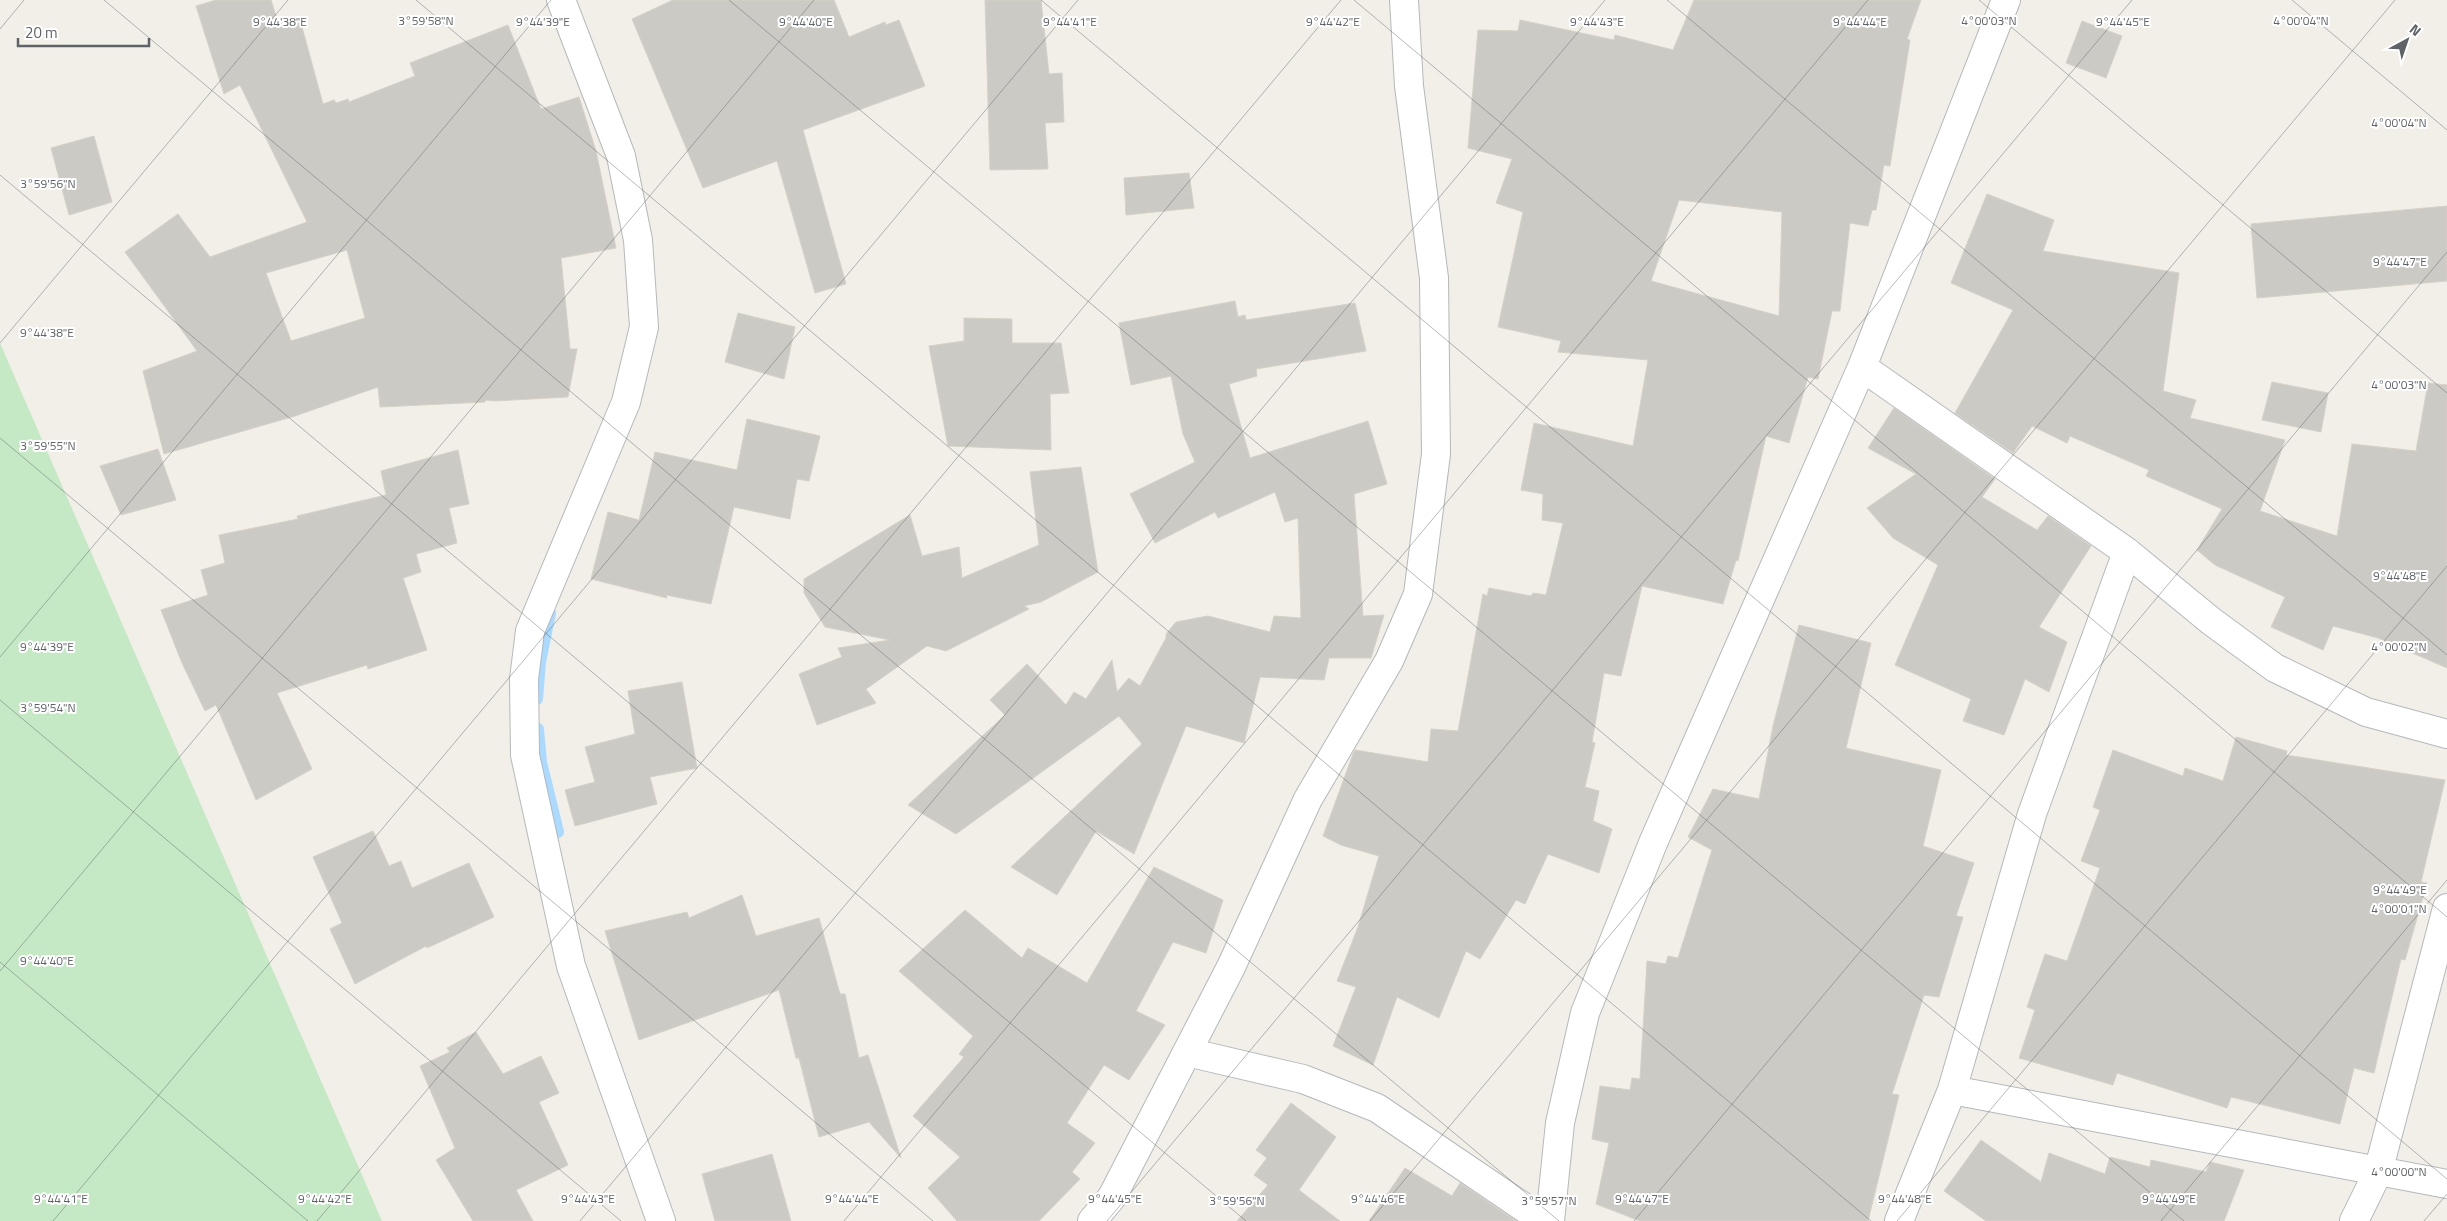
<svg xmlns="http://www.w3.org/2000/svg" width="2447" height="1221" viewBox="0 0 2447 1221" font-family="'Titillium Web',sans-serif">
	<style>
		.green { fill: #c5e8c5 }
		.lines { fill: none; stroke-linecap: round; stroke-linejoin: round }
		.stream { stroke: #aadaff; stroke-width: 12 }
		.building { fill: #cccac5; stroke: #d6d1c6; fill-rule: evenodd }
		.minor-casing { stroke: #b5b8bc; stroke-width: 30 }
		.minor { stroke: #fff; stroke-width: 28 }
		.ticks { fill: none; stroke: #5f6368; stroke-width: 1; stroke-opacity: 0.45 }
		.ticks-label { font-size: 12px; text-anchor: middle; fill: #5f6368; stroke: #fff; stroke-width: 4; stroke-linejoin: round; paint-order: stroke }
	</style>
	<rect width="100%" height="100%" fill="#f1efe8"/>
	<path class="green" d="M 0,343 L 382,1221 L 0,1221 Z"/>
	<g class="lines">
		<path class="stream" d="M 537,699 L 540,662 L 550,613
			M 538,729 L 541,762 L 558,832"/>
	</g>
	<path class="building" d="M 216,0 L 271,0 L 278,22 L 299,16 L 323,104 L 334,100 L 336,103 L 348,99 L 349,102 L 415,76 L 410,63 L 508,25 L 541,109 L 579,97 L 596,151 L 616,248 L 561,258 L 570,349 L 577,349 L 568,397 L 495,401 L 485,400 L 485,402 L 380,407 L 378,387 L 295,416 L 164,454 L 143,371 L 197,351 L 125,252 L 178,214 L 210,257 L 307,222 L 240,85 L 224,94 L 196,6 ZM 347,250 L 365,318 L 291,341 L 266,273 Z
		M 673,0 L 834,0 L 849,37 L 885,22 L 886,25 L 899,20 L 925,86 L 803,130 L 846,284 L 815,293 L 777,161 L 703,188 L 632,19 Z
		M 985,0 L 1041,0 L 1049,74 L 1062,73 L 1064,122 L 1045,123 L 1048,169 L 990,170 Z
		M 1694,0 L 1921,0 L 1907,39 L 1910,40 L 1890,166 L 1884,165 L 1876,210 L 1872,210 L 1868,226 L 1850,223 L 1840,311 L 1832,311 L 1818,379 L 1808,377 L 1789,443 L 1766,436 L 1738,561 L 1736,560 L 1723,604 L 1642,586 L 1621,676 L 1604,673 L 1592,742 L 1595,743 L 1585,787 L 1599,791 L 1593,821 L 1612,829 L 1599,873 L 1548,854 L 1525,904 L 1516,900 L 1480,959 L 1466,951 L 1439,1018 L 1397,997 L 1373,1065 L 1333,1046 L 1356,987 L 1337,981 L 1358,927 L 1379,856 L 1341,845 L 1323,836 L 1353,754 L 1355,750 L 1428,762 L 1431,729 L 1458,731 L 1483,594 L 1487,596 L 1489,588 L 1531,596 L 1533,593 L 1546,595 L 1563,523 L 1542,520 L 1543,494 L 1521,490 L 1534,423 L 1633,446 L 1648,360 L 1558,352 L 1561,341 L 1498,327 L 1523,212 L 1496,203 L 1512,159 L 1468,148 L 1478,30 L 1518,31 L 1520,20 L 1614,40 L 1615,35 L 1673,50 ZM 1679,200 L 1782,212 L 1779,316 L 1651,281 Z
		M 2082,21 L 2122,36 L 2106,78 L 2066,63 Z
		M 94,136 L 112,202 L 69,215 L 51,148 Z
		M 1189,173 L 1194,208 L 1126,215 L 1124,178 Z
		M 1987,194 L 2054,220 L 2043,251 L 2179,273 L 2163,391 L 2196,400 L 2190,418 L 2285,440 L 2260,511 L 2337,536 L 2352,444 L 2416,451 L 2428,383 L 2447,385 L 2447,668 L 2378,638 L 2333,626 L 2323,650 L 2271,627 L 2285,597 L 2215,565 L 2197,550 L 2222,509 L 2146,476 L 2149,470 L 2070,436 L 2067,443 L 2032,426 L 2013,453 L 1955,413 L 2013,310 L 1951,283 Z
		M 2447,206 L 2447,281 L 2257,298 L 2251,224 Z
		M 1235,301 L 1238,317 L 1245,315 L 1246,320 L 1355,303 L 1366,351 L 1256,369 L 1257,376 L 1229,384 L 1250,458 L 1368,421 L 1387,484 L 1354,494 L 1363,616 L 1384,615 L 1371,658 L 1329,658 L 1324,680 L 1260,677 L 1244,743 L 1186,726 L 1134,854 L 1096,831 L 1057,895 L 1011,867 L 1142,744 L 1119,716 L 956,834 L 908,805 L 1005,715 L 990,700 L 1027,664 L 1066,705 L 1074,692 L 1086,699 L 1112,660 L 1117,692 L 1129,678 L 1140,686 L 1166,638 L 1166,634 L 1176,622 L 1208,616 L 1270,632 L 1274,616 L 1301,618 L 1298,518 L 1285,522 L 1275,492 L 1218,518 L 1215,512 L 1155,543 L 1130,494 L 1195,462 L 1183,434 L 1171,376 L 1131,385 L 1119,323 Z
		M 738,313 L 795,327 L 784,379 L 725,362 Z
		M 964,318 L 1012,319 L 1012,343 L 1061,343 L 1069,393 L 1050,394 L 1051,450 L 948,446 L 929,346 L 964,341 Z
		M 2272,382 L 2328,393 L 2321,432 L 2262,420 Z
		M 1894,408 L 1995,479 L 1982,497 L 2037,530 L 2048,516 L 2091,546 L 2039,627 L 2067,642 L 2049,692 L 2025,679 L 2004,735 L 1963,721 L 1971,699 L 1895,665 L 1938,565 L 1893,538 L 1867,508 L 1916,474 L 1868,448 Z
		M 747,419 L 820,436 L 809,481 L 797,479 L 790,519 L 734,507 L 711,604 L 666,595 L 667,598 L 591,579 L 608,512 L 639,520 L 655,452 L 737,470 Z
		M 158,449 L 176,500 L 121,515 L 100,466 Z
		M 458,450 L 469,504 L 449,508 L 457,543 L 416,554 L 421,572 L 403,578 L 427,650 L 368,669 L 367,665 L 277,693 L 312,769 L 256,800 L 216,705 L 205,711 L 182,663 L 161,610 L 208,595 L 201,570 L 225,563 L 219,535 L 298,519 L 297,516 L 386,495 L 381,471 Z
		M 1081,467 L 1098,572 L 1041,602 L 1024,606 L 1029,609 L 946,651 L 927,646 L 866,689 L 876,703 L 817,725 L 799,674 L 842,657 L 838,648 L 890,640 L 825,627 L 804,593 L 804,579 L 910,515 L 922,556 L 959,547 L 962,578 L 1039,545 L 1030,472 Z
		M 1799,625 L 1871,643 L 1846,748 L 1941,770 L 1923,846 L 1974,863 L 1956,916 L 1963,917 L 1939,997 L 1924,995 L 1892,1094 L 1899,1095 L 1868,1221 L 1640,1221 L 1596,1204 L 1609,1143 L 1592,1139 L 1600,1086 L 1630,1090 L 1632,1078 L 1640,1079 L 1647,961 L 1666,964 L 1668,956 L 1678,958 L 1712,850 L 1688,837 L 1713,789 L 1759,799 L 1773,726 Z
		M 682,682 L 697,768 L 650,777 L 657,804 L 575,826 L 565,790 L 595,782 L 585,747 L 635,734 L 628,691 Z
		M 2236,737 L 2287,751 L 2286,755 L 2445,780 L 2421,882 L 2427,883 L 2405,960 L 2401,959 L 2374,1073 L 2354,1068 L 2340,1124 L 2231,1097 L 2227,1108 L 2117,1073 L 2113,1085 L 2019,1058 L 2035,1010 L 2027,1007 L 2045,954 L 2067,961 L 2100,868 L 2081,861 L 2100,810 L 2093,807 L 2113,750 L 2183,776 L 2185,768 L 2223,781 Z
		M 373,831 L 389,866 L 401,861 L 412,888 L 469,863 L 494,917 L 427,948 L 426,946 L 355,984 L 330,929 L 342,923 L 313,857 Z
		M 1154,867 L 1223,900 L 1206,953 L 1173,942 L 1136,1011 L 1165,1025 L 1129,1080 L 1104,1065 L 1067,1123 L 1095,1143 L 1072,1172 L 1080,1179 L 1039,1221 L 957,1221 L 928,1188 L 960,1157 L 913,1116 L 964,1057 L 959,1054 L 973,1036 L 899,971 L 965,910 L 1022,958 L 1028,948 L 1087,983 Z
		M 742,895 L 756,936 L 819,918 L 840,994 L 845,994 L 859,1058 L 868,1055 L 901,1158 L 869,1122 L 819,1137 L 799,1058 L 796,1058 L 779,990 L 639,1040 L 605,931 L 687,912 L 689,918 Z
		M 476,1032 L 503,1074 L 541,1056 L 559,1093 L 539,1102 L 568,1165 L 516,1190 L 533,1221 L 473,1221 L 436,1160 L 455,1148 L 420,1066 L 450,1052 L 447,1048 Z
		M 1291,1103 L 1336,1137 L 1299,1190 L 1340,1221 L 1237,1221 L 1268,1185 L 1254,1175 L 1267,1158 L 1256,1150 Z
		M 1981,1140 L 2041,1182 L 2049,1153 L 2105,1174 L 2110,1157 L 2150,1167 L 2151,1160 L 2206,1172 L 2210,1162 L 2244,1170 L 2224,1221 L 1986,1221 L 1944,1191 Z
		M 772,1154 L 791,1221 L 715,1221 L 702,1174 Z
		M 1405,1168 L 1452,1196 L 1460,1183 L 1516,1221 L 1369,1221 Z"/>
	<g class="lines">
		<g class="minor-casing">
			<path id="minor" d="M 561,0 L 621,156 L 638,240 L 644,327 L 626,402 L 530,631 L 524,679 L 525,755 L 571,966 L 661,1221
				M 1862,367 L 2127,552 L 2211,621 L 2275,668 L 2366,712 L 2447,734
				M 1187,1052 L 1303,1079 L 1377,1108 L 1544,1221
				M 1952,1090 L 2447,1184
				M 1092,1221 L 1112,1197 L 1231,967 L 1308,799 L 1389,661 L 1418,594 L 1436,454 L 1434,278 L 1409,86 L 1404,0
				M 1550,1221 L 1560,1123 L 1585,1013 L 1653,843 L 1862,367 L 2006,0
				M 1899,1221 L 1952,1090 L 2032,814 L 2127,552
				M 2354,1221 L 2378,1172 L 2447,908"/>
		</g>
		<use href="#minor" class="minor"/>
	</g>
	<path class="ticks" d="M 104,0 L 1559,1221M 416,0 L 1871,1221M 729,0 L 2184,1221M 1041,0 L 2447,1179M 1354,0 L 2447,917M 1667,0 L 2447,655M 1979,0 L 2447,393M 2292,0 L 2447,130M 0,29 L 24,0M 0,175 L 1246,1221M 0,343 L 288,0M 0,438 L 933,1221M 0,657 L 551,0M 0,700 L 621,1221M 0,962 L 308,1221M 0,971 L 814,0M 53,1221 L 1078,0M 317,1221 L 1341,0M 580,1221 L 1605,0M 844,1221 L 1868,0M 1107,1221 L 2132,0M 1370,1221 L 2395,0M 1634,1221 L 2447,252M 1897,1221 L 2447,566M 2161,1221 L 2447,880M 2424,1221 L 2447,1194"/>
	<g class="ticks-label">
		<text x="426" y="25">3°59'58"N</text>
		<text x="1989" y="25">4°00'03"N</text>
		<text x="2301" y="25">4°00'04"N</text>
		<text x="280" y="26">9°44'38"E</text>
		<text x="543" y="26">9°44'39"E</text>
		<text x="806" y="26">9°44'40"E</text>
		<text x="1070" y="26">9°44'41"E</text>
		<text x="1333" y="26">9°44'42"E</text>
		<text x="1597" y="26">9°44'43"E</text>
		<text x="1860" y="26">9°44'44"E</text>
		<text x="2123" y="26">9°44'45"E</text>
		<text x="2399" y="127">4°00'04"N</text>
		<text x="48" y="188">3°59'56"N</text>
		<text x="2400" y="266">9°44'47"E</text>
		<text x="47" y="337">9°44'38"E</text>
		<text x="2399" y="389">4°00'03"N</text>
		<text x="48" y="450">3°59'55"N</text>
		<text x="2400" y="580">9°44'48"E</text>
		<text x="2399" y="651">4°00'02"N</text>
		<text x="47" y="651">9°44'39"E</text>
		<text x="48" y="712">3°59'54"N</text>
		<text x="2400" y="894">9°44'49"E</text>
		<text x="2399" y="913">4°00'01"N</text>
		<text x="47" y="965">9°44'40"E</text>
		<text x="2399" y="1176">4°00'00"N</text>
		<text x="61" y="1203">9°44'41"E</text>
		<text x="325" y="1203">9°44'42"E</text>
		<text x="588" y="1203">9°44'43"E</text>
		<text x="852" y="1203">9°44'44"E</text>
		<text x="1115" y="1203">9°44'45"E</text>
		<text x="1378" y="1203">9°44'46"E</text>
		<text x="1642" y="1203">9°44'47"E</text>
		<text x="1905" y="1203">9°44'48"E</text>
		<text x="2169" y="1203">9°44'49"E</text>
		<text x="1237" y="1205">3°59'56"N</text>
		<text x="1549" y="1205">3°59'57"N</text>
	</g>
	<g transform="translate(2407 40) rotate(40)" stroke="#ffffff" stroke-width="4" paint-order="stroke">
	<path d="M0-4L9 19L0 12L-9 19Z" fill="#5f6368"/>
	<text y="-8" font-size="14" font-weight="bold" text-anchor="middle" fill="#5f6368">N</text>
	</g>
	<path d="M18 38v8h131v-8" fill="none" stroke="#5f6368" stroke-width="2.5"/>
	<text x="25" y="38" font-size="15" fill="#5f6368" stroke="#ffffff" stroke-width="4" paint-order="stroke">20 m</text>
</svg>
